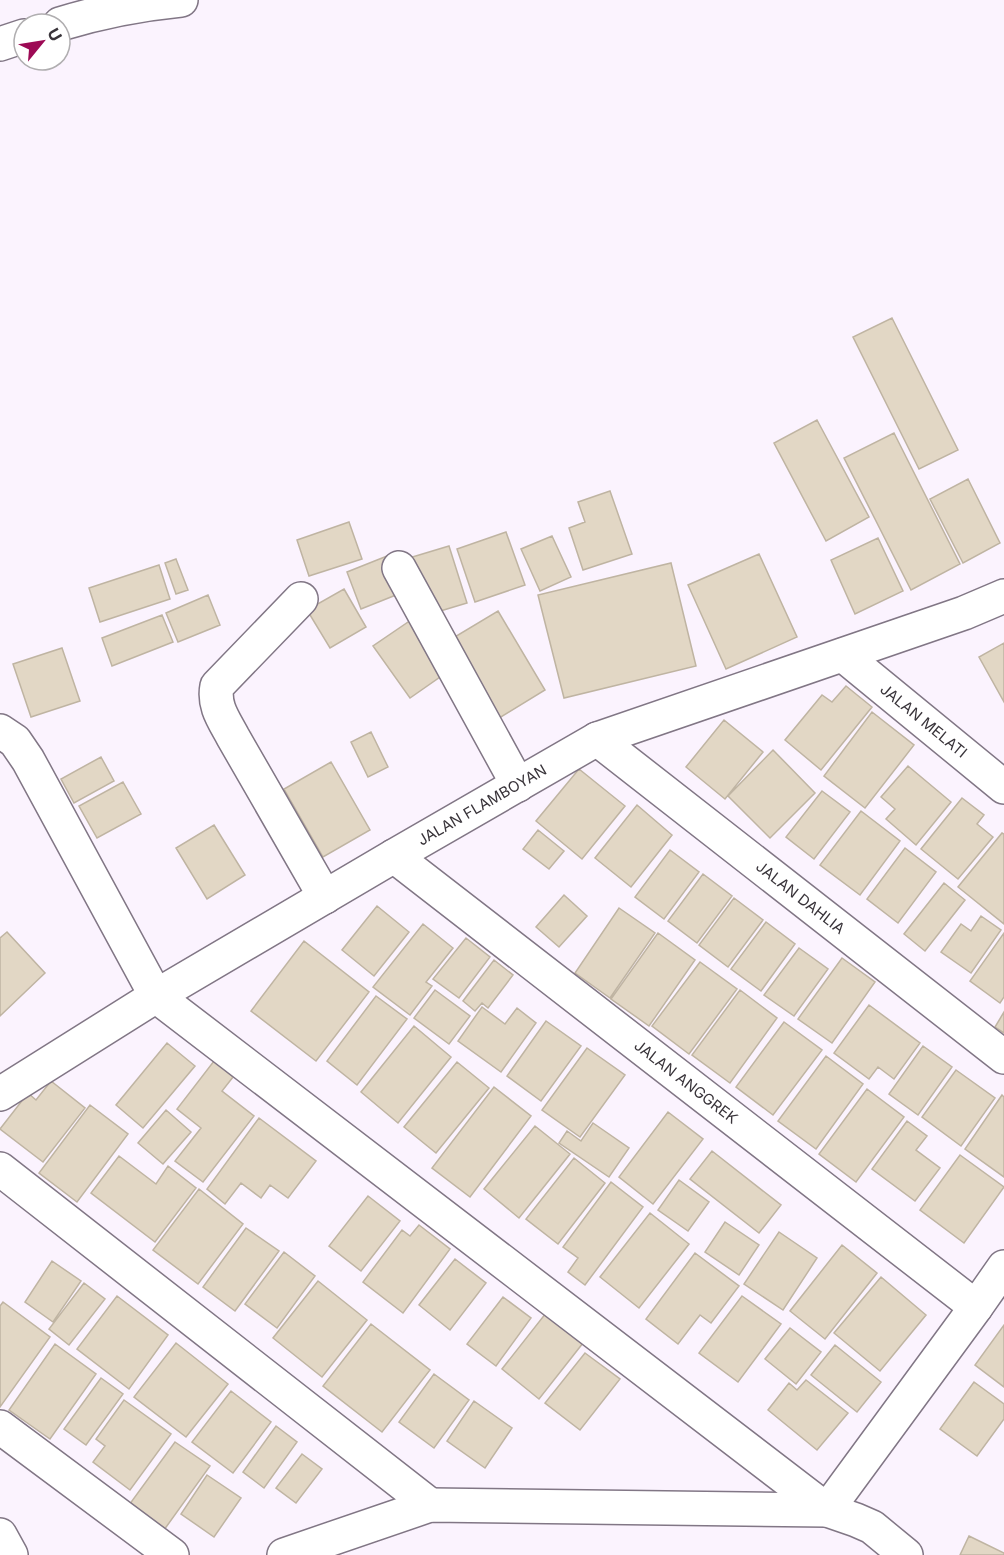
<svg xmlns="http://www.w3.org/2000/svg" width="1004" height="1555" viewBox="0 0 1004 1555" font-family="Inter,sans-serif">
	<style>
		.building { fill: #e2d7c5; stroke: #bfb4a2; stroke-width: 1.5 }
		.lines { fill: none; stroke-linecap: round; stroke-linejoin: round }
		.minor-casing { stroke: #817685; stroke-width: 36 }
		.minor { stroke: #fff; stroke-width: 33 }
		.labels { text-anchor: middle; stroke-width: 5; stroke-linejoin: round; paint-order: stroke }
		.street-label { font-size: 15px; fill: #39343a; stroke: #fff }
	</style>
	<rect width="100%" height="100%" fill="#fbf3fe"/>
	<path class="building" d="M 892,318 L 958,450 L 919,469 L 853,337 Z
		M 817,420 L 869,517 L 826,541 L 774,443 Z
		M 894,433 L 960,564 L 911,590 L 844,458 Z
		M 968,479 L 1000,543 L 963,563 L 930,499 Z
		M 610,491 L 632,554 L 583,570 L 569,528 L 585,522 L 578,502 Z
		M 349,522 L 362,559 L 309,576 L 297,540 Z
		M 506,532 L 525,585 L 475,602 L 457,549 Z
		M 552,536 L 571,577 L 540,591 L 521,549 Z
		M 878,538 L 903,591 L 855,614 L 831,560 Z
		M 449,546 L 467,603 L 427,615 L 409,558 Z
		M 759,554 L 797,637 L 726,669 L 688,585 Z
		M 387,556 L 401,593 L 361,609 L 347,572 Z
		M 176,559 L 188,590 L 176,594 L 165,563 Z
		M 671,563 L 696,666 L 564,698 L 538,595 Z
		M 159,565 L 170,599 L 100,622 L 89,588 Z
		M 344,589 L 366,627 L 330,648 L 307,610 Z
		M 208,595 L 220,625 L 178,642 L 166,613 Z
		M 498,611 L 545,690 L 496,720 L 448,641 Z
		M 162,615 L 173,642 L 112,666 L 102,638 Z
		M 414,618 L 450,670 L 410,698 L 373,646 Z
		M 1004,643 L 1004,702 L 979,657 Z
		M 62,648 L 80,701 L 31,717 L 13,664 Z
		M 846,686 L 872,707 L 821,770 L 785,740 L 822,695 L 832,702 Z
		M 872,712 L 914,745 L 865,808 L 824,776 Z
		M 724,720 L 763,752 L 725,799 L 686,767 Z
		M 371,732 L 388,767 L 368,777 L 351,742 Z
		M 773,750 L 815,793 L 770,838 L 728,796 Z
		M 101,757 L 114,781 L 74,803 L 61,779 Z
		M 331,762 L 370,830 L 323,857 L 284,789 Z
		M 908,766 L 951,802 L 916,845 L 886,819 L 895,809 L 881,797 Z
		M 579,769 L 625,806 L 582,859 L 536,821 Z
		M 123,782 L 141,814 L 97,838 L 79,806 Z
		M 822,791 L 850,812 L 814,859 L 786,837 Z
		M 962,798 L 984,815 L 977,824 L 993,837 L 958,879 L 921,849 Z
		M 637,805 L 672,835 L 631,887 L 595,858 Z
		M 861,811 L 900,841 L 860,895 L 820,865 Z
		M 214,825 L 245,875 L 207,899 L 176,848 Z
		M 538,830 L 564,851 L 549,869 L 523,849 Z
		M 1002,833 L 1004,834 L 1004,924 L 958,887 Z
		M 905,848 L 936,872 L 898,923 L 867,899 Z
		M 670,850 L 699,872 L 664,919 L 635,897 Z
		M 703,874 L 732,896 L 697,943 L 668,921 Z
		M 944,883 L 965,900 L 925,951 L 904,934 Z
		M 564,895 L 587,916 L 559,947 L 536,927 Z
		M 734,898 L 763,920 L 728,967 L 699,945 Z
		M 377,906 L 409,932 L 374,976 L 342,950 Z
		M 619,908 L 655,933 L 610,998 L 575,973 Z
		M 981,916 L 1001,930 L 971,973 L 941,952 L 961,924 L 971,931 Z
		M 766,922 L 795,944 L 761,991 L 731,969 Z
		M 423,924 L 453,948 L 426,982 L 432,986 L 410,1015 L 373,987 Z
		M 7,932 L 45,973 L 0,1016 L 0,938 Z
		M 658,933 L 695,960 L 649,1026 L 611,999 Z
		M 1004,933 L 1004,997 L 1000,1003 L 970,981 Z
		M 466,938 L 490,957 L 459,998 L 433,979 Z
		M 304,941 L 369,992 L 316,1061 L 251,1011 Z
		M 799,948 L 828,969 L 794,1016 L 764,995 Z
		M 842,958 L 875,982 L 832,1043 L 798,1019 Z
		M 494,960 L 513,975 L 488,1008 L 482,1003 L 475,1011 L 463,1001 Z
		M 700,962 L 737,989 L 689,1054 L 652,1026 Z
		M 435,990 L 470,1016 L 449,1044 L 414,1018 Z
		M 740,990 L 777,1018 L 730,1083 L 692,1055 Z
		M 376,996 L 407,1019 L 357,1085 L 327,1061 Z
		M 869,1005 L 920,1043 L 894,1079 L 878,1067 L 869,1079 L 834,1053 Z
		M 482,1007 L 505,1024 L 517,1008 L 536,1023 L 501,1072 L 458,1041 Z
		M 1004,1012 L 1004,1033 L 995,1027 Z
		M 546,1021 L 581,1046 L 541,1101 L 507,1076 Z
		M 784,1022 L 822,1050 L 773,1115 L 736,1087 Z
		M 414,1026 L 451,1057 L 398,1123 L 361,1092 Z
		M 167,1043 L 195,1066 L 143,1128 L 116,1105 Z
		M 923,1046 L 952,1067 L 918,1115 L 889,1094 Z
		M 587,1048 L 625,1075 L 580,1137 L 542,1110 Z
		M 826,1056 L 863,1084 L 816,1149 L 778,1121 Z
		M 214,1061 L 233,1077 L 222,1091 L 254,1116 L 203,1182 L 175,1161 L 201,1128 L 177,1109 Z
		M 457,1062 L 489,1088 L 436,1153 L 404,1127 Z
		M 956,1070 L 995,1098 L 961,1146 L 922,1117 Z
		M 51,1081 L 85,1108 L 43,1162 L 0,1129 L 28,1093 L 36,1100 Z
		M 494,1087 L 531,1116 L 470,1197 L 432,1168 Z
		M 867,1089 L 904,1117 L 856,1182 L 819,1154 Z
		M 1002,1095 L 1004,1097 L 1004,1177 L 965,1149 Z
		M 90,1105 L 128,1134 L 77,1202 L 39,1173 Z
		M 166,1110 L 191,1132 L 163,1164 L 138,1143 Z
		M 668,1112 L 703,1139 L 653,1204 L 619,1177 Z
		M 259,1118 L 316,1161 L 288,1198 L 270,1185 L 261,1198 L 241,1183 L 225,1204 L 207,1189 Z
		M 907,1121 L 927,1136 L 916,1150 L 940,1168 L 915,1201 L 872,1169 Z
		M 593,1123 L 629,1148 L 609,1177 L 559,1143 L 567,1131 L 581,1141 Z
		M 535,1126 L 570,1154 L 519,1218 L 484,1189 Z
		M 712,1151 L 781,1205 L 759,1233 L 690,1179 Z
		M 960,1155 L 1004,1187 L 964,1243 L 920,1210 Z
		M 119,1156 L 156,1184 L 168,1166 L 196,1188 L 155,1242 L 91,1193 Z
		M 574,1158 L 605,1183 L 558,1244 L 526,1219 Z
		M 679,1180 L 709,1202 L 688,1231 L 658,1210 Z
		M 611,1182 L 643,1207 L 585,1285 L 568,1272 L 578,1258 L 563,1247 Z
		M 199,1189 L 243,1224 L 198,1284 L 153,1250 Z
		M 368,1196 L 400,1221 L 361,1271 L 329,1246 Z
		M 650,1213 L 689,1244 L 639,1308 L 600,1277 Z
		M 725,1222 L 759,1245 L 739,1275 L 705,1252 Z
		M 419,1225 L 450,1249 L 403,1313 L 363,1282 L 402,1230 L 410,1236 Z
		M 246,1228 L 279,1251 L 235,1311 L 203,1287 Z
		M 779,1232 L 817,1258 L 783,1310 L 744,1284 Z
		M 842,1245 L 877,1273 L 825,1339 L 790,1311 Z
		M 284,1252 L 315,1276 L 277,1328 L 245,1304 Z
		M 695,1253 L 739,1286 L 711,1323 L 700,1315 L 678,1344 L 646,1319 Z
		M 455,1259 L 486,1283 L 450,1330 L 419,1305 Z
		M 52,1261 L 81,1281 L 53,1322 L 25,1302 Z
		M 881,1277 L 926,1315 L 880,1371 L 834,1333 Z
		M 318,1281 L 367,1320 L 322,1377 L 273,1338 Z
		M 84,1283 L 105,1299 L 69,1345 L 49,1329 Z
		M 117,1296 L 168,1335 L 129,1389 L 77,1349 Z
		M 742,1296 L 781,1324 L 738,1382 L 699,1353 Z
		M 503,1297 L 531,1318 L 496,1366 L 467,1344 Z
		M 3,1302 L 50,1337 L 0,1407 L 0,1306 Z
		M 546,1313 L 583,1343 L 539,1399 L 502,1369 Z
		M 371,1324 L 430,1370 L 382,1432 L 323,1386 Z
		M 1004,1325 L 1004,1387 L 975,1365 Z
		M 790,1328 L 821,1352 L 796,1384 L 765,1359 Z
		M 176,1343 L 228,1384 L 186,1437 L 134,1397 Z
		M 55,1344 L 96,1374 L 50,1439 L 9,1410 Z
		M 835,1345 L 881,1382 L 857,1412 L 811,1375 Z
		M 585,1353 L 620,1379 L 580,1430 L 545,1403 Z
		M 434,1374 L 469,1400 L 434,1448 L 399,1422 Z
		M 101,1378 L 123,1394 L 86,1445 L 64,1429 Z
		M 806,1380 L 848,1413 L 817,1450 L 768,1410 L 789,1383 L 797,1390 Z
		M 974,1382 L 1004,1404 L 1004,1419 L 977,1456 L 940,1429 Z
		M 231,1391 L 271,1422 L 233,1473 L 192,1442 Z
		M 124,1400 L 171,1434 L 130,1490 L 93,1462 L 105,1446 L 96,1439 Z
		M 474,1401 L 512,1428 L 485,1468 L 447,1441 Z
		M 276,1426 L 297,1442 L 264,1488 L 243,1472 Z
		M 175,1442 L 210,1466 L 164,1530 L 129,1505 Z
		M 302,1454 L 322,1469 L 296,1503 L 276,1488 Z
		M 207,1475 L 241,1498 L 214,1537 L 181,1514 Z
		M 969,1536 L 1004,1553 L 1004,1555 L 960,1555 Z"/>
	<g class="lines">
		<g class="minor-casing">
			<g id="minor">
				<path d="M 60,24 C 99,12 140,4 181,0"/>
				<path d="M 0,44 L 24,36"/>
				<path d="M 399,568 L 518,785"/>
				<path d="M 301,599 L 217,686 C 213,706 224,720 233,737 L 325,897"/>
				<path id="s1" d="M 843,655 L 1004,787"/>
				<path d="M 0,731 L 15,741 L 28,760 L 156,996 L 827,1510 L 976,1307 L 1004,1267"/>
				<path id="s2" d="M 597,739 L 1004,1057"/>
				<path id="s3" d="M 394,856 L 976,1307"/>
				<path id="s4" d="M 0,1094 L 156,996 L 394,856 L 597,739 L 964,613 L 1004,596"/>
				<path d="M 0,1169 L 430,1505"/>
				<path d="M 0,1427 L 172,1555"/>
				<path d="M 0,1535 L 11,1555"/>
				<path d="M 284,1555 L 430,1505 L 827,1510 L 856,1520 L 872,1527 L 906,1555"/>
			</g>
		</g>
		<use href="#minor" class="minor"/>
	</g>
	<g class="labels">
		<g class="street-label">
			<text dy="5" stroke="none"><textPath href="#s1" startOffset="104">JALAN MELATI</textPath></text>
			<text dy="5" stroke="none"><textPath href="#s4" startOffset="562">JALAN FLAMBOYAN</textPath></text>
			<text dy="5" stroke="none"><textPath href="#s2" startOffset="258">JALAN DAHLIA</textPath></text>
			<text dy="5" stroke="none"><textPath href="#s3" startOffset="369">JALAN ANGGREK</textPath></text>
		</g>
	</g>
	<g transform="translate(42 42) rotate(60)"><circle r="28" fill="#ffffff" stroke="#b0aeb0" stroke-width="1.5"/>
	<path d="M0-4.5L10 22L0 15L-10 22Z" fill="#9d0a55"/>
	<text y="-9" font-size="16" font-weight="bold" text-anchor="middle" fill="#39343a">U</text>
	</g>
</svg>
